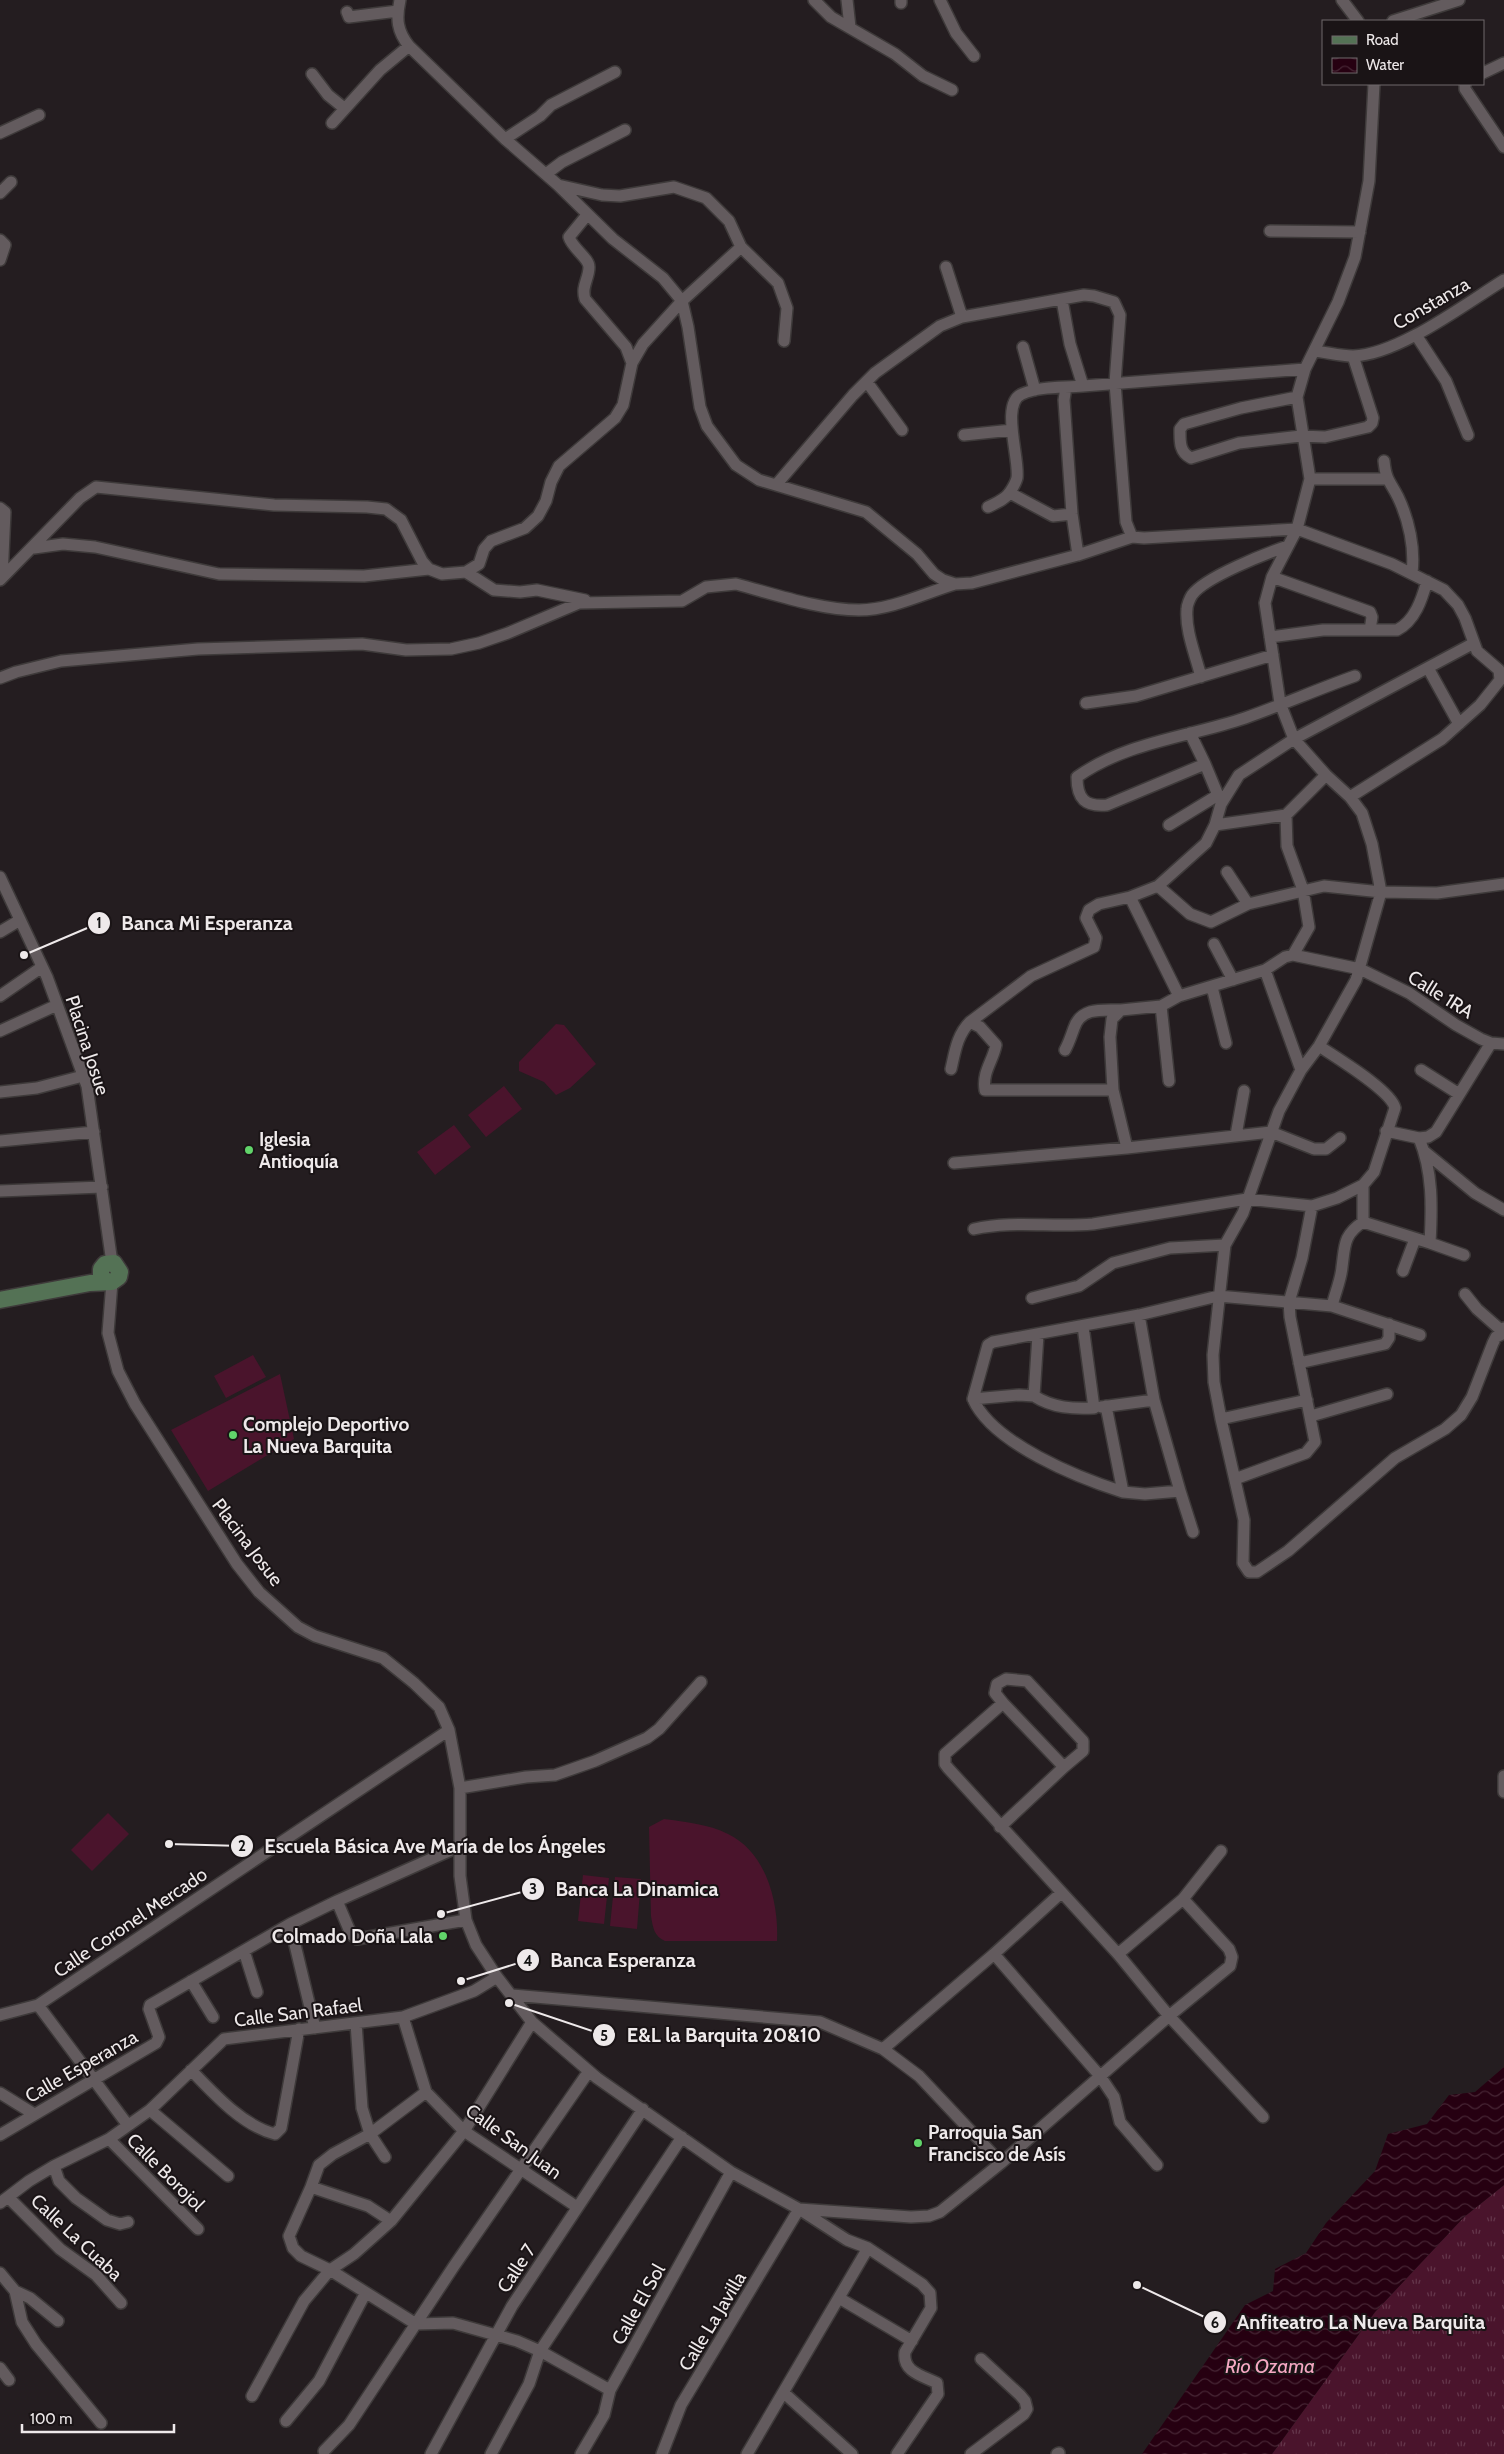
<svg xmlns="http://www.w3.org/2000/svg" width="1504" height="2454" viewBox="0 0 1504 2454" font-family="Cabin,sans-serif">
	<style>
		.grass { fill: url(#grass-tufts) }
		.pitch { fill: #4a142c }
		.water { fill: url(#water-waves) }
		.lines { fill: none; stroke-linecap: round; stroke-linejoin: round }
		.street-casing { stroke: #3e3a3a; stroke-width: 14 }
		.secondary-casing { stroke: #3e3a3a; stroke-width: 19 }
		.street { stroke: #635b5e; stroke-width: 11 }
		.secondary { stroke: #547255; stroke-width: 16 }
		.poi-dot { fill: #61d46a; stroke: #1a1416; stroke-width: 2 }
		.labels { text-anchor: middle; stroke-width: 4; stroke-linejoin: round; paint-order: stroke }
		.street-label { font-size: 19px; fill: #eee9ea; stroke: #1a1416 }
		.poi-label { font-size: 19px; font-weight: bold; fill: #eee9ea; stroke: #1a1416; text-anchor: start }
		.water-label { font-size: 20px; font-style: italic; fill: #f5a8c3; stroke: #1a1416 }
		.leader { fill: none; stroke: #eee9ea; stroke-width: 2 }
		.callout-dot { fill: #eee9ea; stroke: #1a1416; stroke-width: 2 }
		.mark-label { font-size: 15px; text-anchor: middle; font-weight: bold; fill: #111 }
		.callout-label { font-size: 20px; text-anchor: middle; font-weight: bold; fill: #eee9ea; stroke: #1a1416; stroke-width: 4; stroke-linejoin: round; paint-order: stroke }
	</style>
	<defs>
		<pattern id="grass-tufts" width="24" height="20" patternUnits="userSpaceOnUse" patternTransform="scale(1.25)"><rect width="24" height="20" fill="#4a142c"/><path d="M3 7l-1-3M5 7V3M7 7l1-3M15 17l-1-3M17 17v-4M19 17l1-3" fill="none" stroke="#64364b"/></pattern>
		<pattern id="water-waves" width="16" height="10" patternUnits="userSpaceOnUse" patternTransform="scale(1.25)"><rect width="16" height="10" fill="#260011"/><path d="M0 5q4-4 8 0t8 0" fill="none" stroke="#462534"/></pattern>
	</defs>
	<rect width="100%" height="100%" fill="#241d20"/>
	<path class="grass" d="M 1504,2185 L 1504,2454 L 1272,2454 L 1375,2312 L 1464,2217 Z"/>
	<path class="pitch" d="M 556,1024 L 564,1025 L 596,1064 L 570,1088 L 556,1095 L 544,1082 L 519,1071 L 519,1062 Z
		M 504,1086 L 522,1109 L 486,1137 L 468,1115 Z
		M 454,1125 L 471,1147 L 435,1175 L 417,1152 Z
		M 253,1355 L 266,1377 L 226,1398 L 214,1376 Z
		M 280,1374 L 294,1439 L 208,1491 L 171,1430 Z
		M 108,1813 L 129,1834 L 92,1871 L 71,1850 Z
		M 664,1819 C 686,1822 708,1824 728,1834 C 766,1852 779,1902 777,1941 L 665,1941 C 654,1936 653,1928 651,1916 L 649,1827 Z
		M 583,1875 L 609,1878 L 604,1924 L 578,1921 Z
		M 615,1877 L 641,1879 L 637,1929 L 610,1926 Z"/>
	<path class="water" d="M 1504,2067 L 1504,2185 L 1464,2217 L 1375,2312 L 1272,2454 L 1142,2454 L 1245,2305 L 1273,2291 L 1275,2269 L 1306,2253 L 1326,2223 L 1375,2171 L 1388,2134 L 1427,2124 L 1449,2095 L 1475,2092 Z"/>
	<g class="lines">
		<g class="street-casing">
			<path id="street" d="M 400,0 C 396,19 397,31 409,46 L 505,139 L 558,185 L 613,239 L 663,278 L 682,301 L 688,327 L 700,407 L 707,426 L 736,465 L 759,480 L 776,485 L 853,395 L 875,373 L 940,326 L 962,317 L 1084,295 L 1094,296 L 1114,302 L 1120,315 L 1115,383 L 1126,522 L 1132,537
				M 814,0 L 831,17 L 895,54 L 923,76 L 952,90
				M 847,0 L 850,27
				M 940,0 L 956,33 L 974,56
				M 1342,0 L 1358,21
				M 901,3 L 901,0
				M 347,12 L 349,17 L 398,11
				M 1393,21 L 1459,0
				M 1483,73 L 1504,63
				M 312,74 L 328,95 L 344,108
				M 1374,84 L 1369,181 L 1355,257 L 1338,302 L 1305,369 L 1297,397 L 1310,479 L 1297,529 L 1272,577 L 1265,603 L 1280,703 L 1294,739 L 1326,775 L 1350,797 L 1362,813 L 1372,844 L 1381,892 L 1356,980 L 1319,1046 L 1301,1070 L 1279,1111 L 1243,1213 L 1225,1245 L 1213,1355 L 1214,1382 L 1221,1419 L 1244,1520 L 1243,1563 L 1249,1572 L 1257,1572 L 1288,1551 L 1395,1458 L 1445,1429 L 1461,1415 L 1472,1397 L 1493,1343 L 1496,1337 L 1504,1333
				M 1465,84 L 1465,89 L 1504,147
				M 332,123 L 380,70 L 409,46
				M 0,133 L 39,115
				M 505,139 L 540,116 L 551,105 L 615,72
				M 546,174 L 562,162 L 625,130
				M 558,185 L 602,195 L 620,196 L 674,187 L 706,198 L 729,221 L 741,247 L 778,283 L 787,308 L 784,341
				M 0,193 L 11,182
				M 587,215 L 569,237 C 572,248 589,258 589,267 C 589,279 581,286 585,299 L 626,347 L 632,363
				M 1270,231 L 1360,232
				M 0,240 L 5,245 L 0,260
				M 946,267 L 962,317
				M 1416,335 L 1446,381 L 1468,435
				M 1023,347 L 1035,390
				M 1314,351 C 1326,352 1340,356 1353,356 C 1398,355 1465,304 1504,280
				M 867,382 L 902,430
				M 1083,386 L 1305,369
				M 1066,387 L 1064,400 L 1072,514 L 1078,555 L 1132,537 L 1144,538 L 1297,529 L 1392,564 L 1444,590 L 1458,605 L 1465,618 L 1477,651 L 1499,670 L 1500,680 L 1480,705 L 1442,739 L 1350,797
				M 1297,397 L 1241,408 L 1184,424 L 1180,429 C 1180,441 1179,452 1191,458 L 1239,443 L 1301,436 L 1325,437 L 1368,427 L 1372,423 L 1373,418 L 1353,356
				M 964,435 L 1012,430
				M 1384,461 C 1386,481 1390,481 1398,497 C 1409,520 1415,548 1412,573
				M 1310,479 L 1386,479
				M 776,485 L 866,512 L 917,554 L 934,574 L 943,580 L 955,584 L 972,583 L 1078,555
				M 1010,493 L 1053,516 L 1072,514
				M 988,507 C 996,503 1005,500 1010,492 C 1012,489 1016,482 1017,478 C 1020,459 1000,403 1022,394 C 1040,386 1063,388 1083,386 L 1070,344 L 1062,300
				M 0,508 L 5,512 L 2,578
				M 34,548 L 63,544 L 95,547 L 219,574 L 364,576 L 429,569
				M 466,572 L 494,590 L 520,592 L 537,590 L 585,600
				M 1272,577 L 1370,612 L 1372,617 L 1370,630
				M 0,580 L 80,498 L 96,487 L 274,505 L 367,507 L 386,509 L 401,520 L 422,561 L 429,569 L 442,574 L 466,572 L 479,564 L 484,549 L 491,541 L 525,528 L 538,516 L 546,501 L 551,482 L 559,466 L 615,418 L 623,405 L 632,363 L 643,344 L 682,301 L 741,247
				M 1270,637 L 1323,630 L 1397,630 C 1415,621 1422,599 1427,581
				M 1428,668 L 1459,724
				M 1201,677 C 1196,656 1185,631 1187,609 C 1187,605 1190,598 1192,595 C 1205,577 1267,553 1288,546
				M 0,678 L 16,672 L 61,661 L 198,649 L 362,644 L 406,650 L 451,649 L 479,643 L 508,633 L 579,603 L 682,601 L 706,587 L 736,584 C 774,594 820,610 859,610 C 891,610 925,593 955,584
				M 1086,703 L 1136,696 L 1273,655
				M 1190,733 L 1205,764 L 1107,805 C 1085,807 1077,799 1077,777 C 1126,742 1189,737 1245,718 C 1282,705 1318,689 1355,676
				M 1205,764 L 1220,800
				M 1286,815 L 1287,846 L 1303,890 L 1309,927 L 1293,955
				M 1169,825 L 1218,795
				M 1215,825 L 1286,815 L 1326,775
				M 1227,872 L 1248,904
				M 0,877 L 47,977 L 87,1086 L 112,1263
				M 1158,886 L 1190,914 L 1211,922 L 1248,904 L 1324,886 L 1381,892 L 1437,893 L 1504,884
				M 1130,897 L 1179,996
				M 0,932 L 20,920
				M 1214,944 L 1233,980
				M 1265,970 L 1301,1070
				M 1212,987 L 1226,1043
				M 0,996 L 42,967
				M 1161,1006 L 1169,1081
				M 970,1022 L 1031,976 L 1094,947 L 1096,938 L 1086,918 L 1089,910 L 1099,904 L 1130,897 L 1158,886 L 1206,843 L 1215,825 L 1221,804 L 1239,775 L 1294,739 L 1474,643
				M 0,1031 L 57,1005
				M 1065,1050 C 1069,1043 1071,1036 1074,1028 C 1081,1007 1102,1010 1121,1010
				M 951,1069 C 955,1052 957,1035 970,1022 L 980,1027 L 996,1045 C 993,1061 982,1072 985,1090 L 1113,1090
				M 1421,1070 L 1459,1094
				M 0,1092 L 37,1088 L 83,1076
				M 1236,1135 L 1244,1091
				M 1419,1138 L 1428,1137 L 1436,1132 L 1491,1043
				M 0,1141 L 94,1132
				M 1127,1148 L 1113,1090 L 1110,1037 L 1112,1019 L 1121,1010 L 1161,1006 L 1179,996 L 1265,970 L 1285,957 L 1293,955 L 1360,969 L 1409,993 L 1456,1025 L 1481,1039 L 1491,1043 L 1504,1044
				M 1425,1152 L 1475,1193 L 1504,1210
				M 954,1163 L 1127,1148 L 1271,1132 L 1314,1149 L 1326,1149 L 1340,1138
				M 0,1191 L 102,1187
				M 1363,1222 L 1430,1243 C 1432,1207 1433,1172 1419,1138 L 1386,1131
				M 1363,1222 L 1363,1185
				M 974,1229 C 1014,1220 1053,1228 1093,1224 L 1247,1199 L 1312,1206 L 1337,1198 L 1363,1185 L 1374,1172 L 1395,1108 C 1391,1090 1335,1057 1319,1046
				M 1430,1243 L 1464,1255
				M 1403,1271 L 1415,1239
				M 112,1282 L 108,1333 L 118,1371 L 135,1404 L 237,1564 L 259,1592 L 298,1627 L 315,1636 L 383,1658 L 414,1683 L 439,1707 L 449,1730 L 460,1788 L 460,1876 L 466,1920 L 476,1945 L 497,1977 L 532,2022 L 597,2078 L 731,2172 L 799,2209 L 911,2217 L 929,2216 L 940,2212 L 1001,2163 L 1169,2016 L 1230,1966 L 1232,1957 L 1229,1949 L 1183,1899
				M 1465,1294 L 1477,1309 L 1503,1332 L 1504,1328
				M 1032,1298 L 1079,1286 L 1113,1263 L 1170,1248 L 1225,1245
				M 1332,1306 C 1335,1293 1341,1280 1342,1267 C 1345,1246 1343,1235 1363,1222
				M 1038,1335 L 1034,1396 C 1053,1408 1073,1409 1094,1408 L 1083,1326
				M 1299,1363 L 1385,1344 L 1389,1338 L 1389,1324
				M 973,1399 L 1019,1395 L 1034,1396
				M 1106,1406 L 1123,1492 L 1145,1494 L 1180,1491 L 1154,1400
				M 1101,1407 L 1154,1400 L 1139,1315
				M 1311,1416 L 1387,1394
				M 1221,1419 L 1307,1400
				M 1235,1479 L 1306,1453 L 1315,1442 L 1290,1317 L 1289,1302 L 1302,1258 L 1312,1206
				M 1180,1491 L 1193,1532
				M 1123,1492 C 1079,1478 993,1444 973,1399 L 988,1345 L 993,1342 L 1139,1315 L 1218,1296 L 1332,1306 L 1420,1335
				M 1003,1703 L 995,1693 L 997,1684 L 1006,1679 L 1027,1681 L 1083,1741 L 1083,1751 L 1064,1767
				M 1504,1776 L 1504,1792
				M 460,1788 L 526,1777 L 555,1775 L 595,1761 L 647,1738 L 659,1729 L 701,1682
				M 1000,1827 L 1064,1767 L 1003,1703 L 945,1754 L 945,1764 L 948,1768 L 1118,1954 L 1169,2016 L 1263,2117
				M 337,1901 L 351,1934 L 357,1939 L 466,1920
				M 290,1924 L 315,2028
				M 244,1951 L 257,1992
				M 994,1954 L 1100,2076 L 1114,2097 L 1120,2122 L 1157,2165
				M 1118,1954 L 1183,1899 L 1221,1851
				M 191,1981 L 213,2017
				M 512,1995 L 820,2022 L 883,2049 L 919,2076 L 1001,2163
				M 38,2005 L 127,2124
				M 0,2015 L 38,2005 L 449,1730
				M 403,2017 L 426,2092 L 464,2131 L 577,2207
				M 356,2023 L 362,2108 L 370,2134 L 385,2157
				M 883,2049 L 994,1954 L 1061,1893
				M 191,2070 C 213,2093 243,2126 275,2134 L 281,2128 L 299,2029
				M 0,2093 L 34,2114
				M 150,2110 L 228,2176
				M 0,2135 L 156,2043 L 159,2037 L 149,2009 L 150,2005 L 290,1924 L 337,1901 L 460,1846
				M 109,2139 L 198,2229
				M 54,2166 L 59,2181 L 76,2198 L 107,2220 L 120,2224 L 128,2222
				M 311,2187 L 289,2236 L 293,2248 L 301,2256 L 330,2270 L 416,2324 L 453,2323 L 517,2341 L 540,2351 L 610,2390
				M 8,2197 L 60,2249 L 96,2275 L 121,2303
				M 0,2203 L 29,2181 L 54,2166 L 109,2139 L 150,2110 L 224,2039 L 403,2017 L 474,1991 L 497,1977
				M 391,2221 L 368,2206 L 311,2187 L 319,2165 L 333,2154 L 370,2134 L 426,2092
				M 0,2273 L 15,2291 L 22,2322 L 36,2344 L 101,2423
				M 15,2291 L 30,2298 L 58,2321
				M 839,2298 L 912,2341
				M 0,2368 L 9,2380
				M 784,2393 L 852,2454
				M 252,2396 L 304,2301 L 330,2270 L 354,2254 L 391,2221 L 464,2131 L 532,2022
				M 286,2421 L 319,2381 L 365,2294
				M 324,2451 L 349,2425 L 454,2266 L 589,2071
				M 431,2454 L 512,2306 L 643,2109
				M 491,2454 L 529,2384 L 540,2351 L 682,2137
				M 581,2454 L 604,2415 L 610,2390 L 731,2172
				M 662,2454 L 681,2405 L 799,2209 L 847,2240 L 868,2248 L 922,2284 L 930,2293 L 931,2308 L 905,2352 C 902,2372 923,2376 937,2383 L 938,2394 L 897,2454
				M 747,2454 L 868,2248
				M 971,2454 L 1024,2414 L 1027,2409 L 1025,2401 L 1020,2395 L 981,2359
				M 1057,2454 L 1059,2453"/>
		</g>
		<g class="secondary-casing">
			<path id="secondary" d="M 0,1300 L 90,1283 L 112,1282 L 119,1277 L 120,1272 L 114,1263 L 105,1264 L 101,1269 L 101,1276 L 106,1281"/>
		</g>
		<use href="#street" class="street"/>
		<use href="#secondary" class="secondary"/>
	</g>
	<g class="poi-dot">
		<circle cx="249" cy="1150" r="5"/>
		<circle cx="233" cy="1435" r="5"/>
		<circle cx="443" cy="1936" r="5"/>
		<circle cx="918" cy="2143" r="5"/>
	</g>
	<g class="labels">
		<g class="street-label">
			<text transform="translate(1431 303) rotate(-30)" y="7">Constanza</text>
			<text transform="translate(1441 994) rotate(32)" y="7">Calle 1RA</text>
			<text transform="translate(88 1045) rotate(72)" y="7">Placina Josue</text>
			<text transform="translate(248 1542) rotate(53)" y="7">Placina Josue</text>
			<text transform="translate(130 1922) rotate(-34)" y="7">Calle Coronel Mercado</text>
			<text transform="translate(298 2012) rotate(-7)" y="7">Calle San Rafael</text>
			<text transform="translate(81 2066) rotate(-30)" y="7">Calle Esperanza</text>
			<text transform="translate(514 2141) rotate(36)" y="7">Calle San Juan</text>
			<text transform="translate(166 2172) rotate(45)" y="7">Calle Borojol</text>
			<text transform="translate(77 2237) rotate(43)" y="7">Calle La Cuaba</text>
			<text transform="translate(516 2268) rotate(-57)" y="7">Calle 7</text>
			<text transform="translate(638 2304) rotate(-61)" y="7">Calle El Sol</text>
			<text transform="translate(712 2321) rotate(-59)" y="7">Calle La Javilla</text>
		</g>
		<g class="poi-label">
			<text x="259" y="1146">Iglesia<tspan x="259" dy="22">Antioquía</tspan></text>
			<text x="243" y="1431">Complejo Deportivo<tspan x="243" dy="22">La Nueva Barquita</tspan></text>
			<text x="433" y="1943" text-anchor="end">Colmado Doña Lala</text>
			<text x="928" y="2139">Parroquia San<tspan x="928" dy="22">Francisco de Asís</tspan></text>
		</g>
		<g class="water-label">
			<text x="1270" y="2373">Río Ozama</text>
		</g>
	</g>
	<path class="leader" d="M24 955L99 923M169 1844L242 1846M441 1914L533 1889M461 1981L528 1960M509 2003L604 2035M1137 2285L1215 2322"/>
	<g class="callout-dot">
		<circle cx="24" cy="955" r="5"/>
		<circle cx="169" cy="1844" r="5"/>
		<circle cx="441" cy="1914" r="5"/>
		<circle cx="461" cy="1981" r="5"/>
		<circle cx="509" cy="2003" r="5"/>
		<circle cx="1137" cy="2285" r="5"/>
		<circle cx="99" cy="923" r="12"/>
		<circle cx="242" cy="1846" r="12"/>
		<circle cx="533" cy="1889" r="12"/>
		<circle cx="528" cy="1960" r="12"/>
		<circle cx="604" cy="2035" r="12"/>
		<circle cx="1215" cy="2322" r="12"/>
	</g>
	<g class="mark-label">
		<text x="99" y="928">1</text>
		<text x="242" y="1851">2</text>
		<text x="533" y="1894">3</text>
		<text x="528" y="1966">4</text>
		<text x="604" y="2041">5</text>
		<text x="1215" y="2328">6</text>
	</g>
	<g class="callout-label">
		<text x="207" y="930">Banca Mi Esperanza</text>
		<text x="435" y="1853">Escuela Básica Ave María de los Ángeles</text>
		<text x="637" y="1896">Banca La Dinamica</text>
		<text x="623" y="1967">Banca Esperanza</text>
		<text x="724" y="2042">E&amp;L la Barquita 20&amp;10</text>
		<text x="1361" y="2329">Anfiteatro La Nueva Barquita</text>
	</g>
	<rect x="1322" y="20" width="162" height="65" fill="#1a1416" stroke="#6f696b"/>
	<rect x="1332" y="36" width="25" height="8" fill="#547255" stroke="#6f696b"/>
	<text x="1366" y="45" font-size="15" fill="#eee9ea">Road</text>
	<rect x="1332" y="58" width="25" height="15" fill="url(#water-waves)" stroke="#6f696b"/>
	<text x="1366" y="70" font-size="15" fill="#eee9ea">Water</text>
	<path d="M22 2424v8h152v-8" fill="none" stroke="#eee9ea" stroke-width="2.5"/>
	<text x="30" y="2424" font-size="15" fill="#eee9ea" stroke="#1a1416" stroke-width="4" paint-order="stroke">100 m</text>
</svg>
